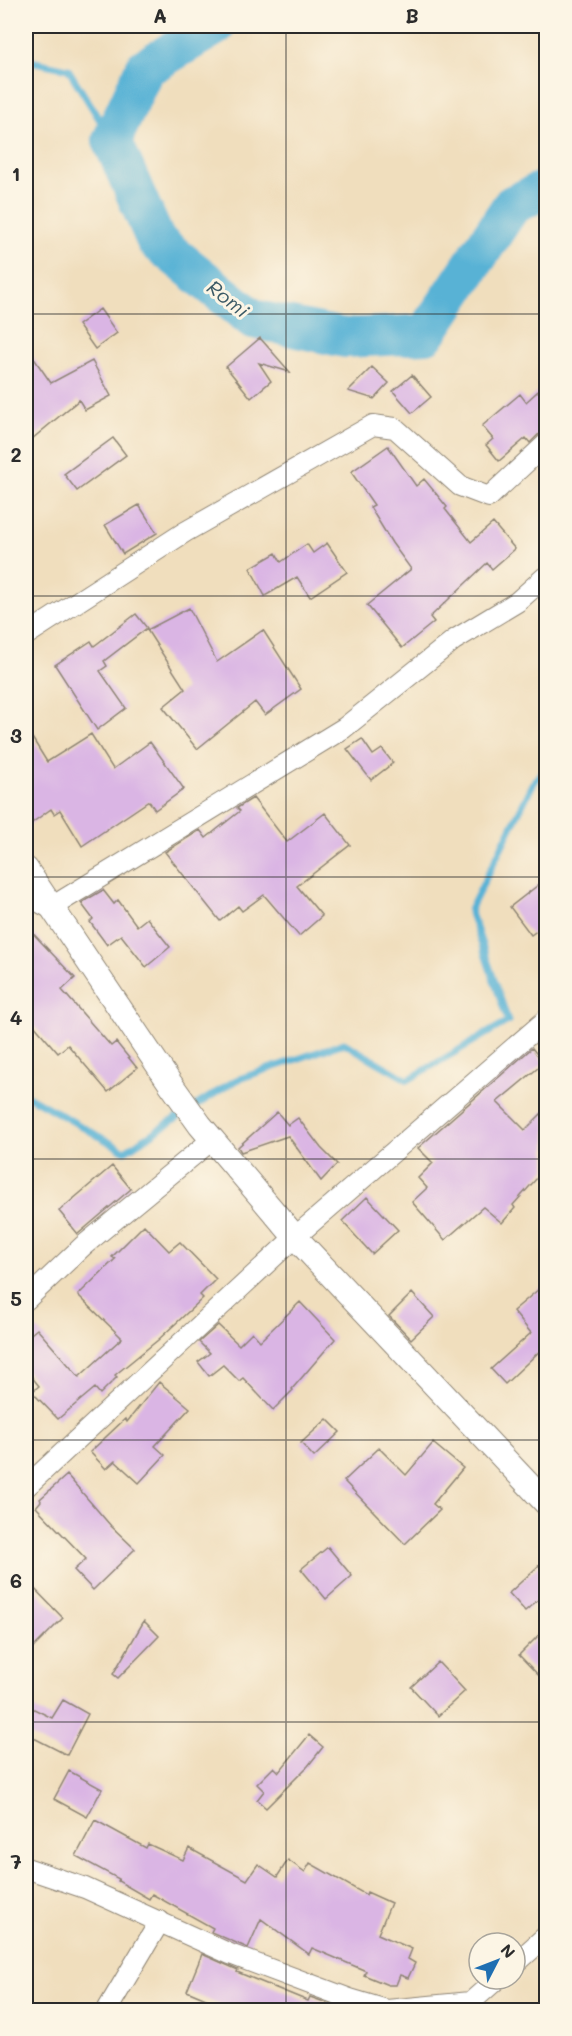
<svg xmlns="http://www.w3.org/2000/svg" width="572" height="2036" viewBox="0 0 572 2036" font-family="Mali,sans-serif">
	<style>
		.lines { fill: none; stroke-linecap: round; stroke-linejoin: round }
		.stream { stroke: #58b2d5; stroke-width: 7 }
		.river { stroke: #58b2d5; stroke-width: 40 }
		.building { fill: #dab5e4 }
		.minor-casing { stroke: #8e8474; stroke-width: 22 }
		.tertiary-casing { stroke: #8e8474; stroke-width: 26 }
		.minor { stroke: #fff; stroke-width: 20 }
		.tertiary { stroke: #fff; stroke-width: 24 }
		.grid { fill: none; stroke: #2b2b2b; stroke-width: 1.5; stroke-opacity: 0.55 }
		.labels { text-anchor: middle; stroke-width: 6; stroke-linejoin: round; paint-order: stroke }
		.water-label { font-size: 20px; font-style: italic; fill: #3b5a66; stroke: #fcf5e5 }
		.neatline { fill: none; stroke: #2b2b2b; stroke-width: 2 }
		.grid-label { font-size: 20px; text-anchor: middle; font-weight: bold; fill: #2b2b2b }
	</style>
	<rect width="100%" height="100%" fill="#fcf5e5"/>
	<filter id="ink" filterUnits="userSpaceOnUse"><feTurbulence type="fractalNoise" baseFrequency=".0167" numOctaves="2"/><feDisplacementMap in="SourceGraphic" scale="12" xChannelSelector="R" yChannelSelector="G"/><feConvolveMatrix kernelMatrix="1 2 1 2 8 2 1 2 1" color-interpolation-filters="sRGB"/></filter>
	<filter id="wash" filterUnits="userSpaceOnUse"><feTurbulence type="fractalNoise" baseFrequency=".008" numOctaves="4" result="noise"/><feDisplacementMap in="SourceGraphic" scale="24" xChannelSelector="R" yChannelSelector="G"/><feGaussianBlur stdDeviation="1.35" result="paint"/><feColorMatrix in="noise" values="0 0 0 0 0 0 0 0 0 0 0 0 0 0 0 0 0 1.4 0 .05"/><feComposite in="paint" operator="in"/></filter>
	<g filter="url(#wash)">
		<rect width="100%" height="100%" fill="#f0debd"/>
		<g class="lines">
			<path class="stream" d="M 26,60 L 68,69 L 112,140
				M 26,1095 L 125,1151 L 236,1080 L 344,1043 L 408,1080 L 508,1021 L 470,910 L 535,780 L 546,769"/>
			<path class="river" d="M 215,26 L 145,68 L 112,140 L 156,241 L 253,319 L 345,338 L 426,334 L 512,205 L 546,189"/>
		</g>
		<g id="blocks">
			<path class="building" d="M 100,309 L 117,333 L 95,349 L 78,325 Z
				M 260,338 L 290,372 L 259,363 L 271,381 L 251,398 L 226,367 Z
				M 26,347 L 51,383 L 92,361 L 111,396 L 85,410 L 79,400 L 26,444 Z
				M 372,367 L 389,383 L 374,399 L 348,391 Z
				M 412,375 L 431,397 L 412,413 L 393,391 Z
				M 546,384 L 546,432 L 538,435 L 530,443 L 526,438 L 499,461 L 486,445 L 493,439 L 482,426 L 520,394 L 526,402 Z
				M 113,438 L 126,455 L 77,491 L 64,474 Z
				M 388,446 L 416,486 L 424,479 L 447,507 L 445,509 L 471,542 L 493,523 L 515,549 L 492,569 L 487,563 L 430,617 L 434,622 L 402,648 L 367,605 L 411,569 L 392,543 L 370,507 L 374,505 L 351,472 Z
				M 139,505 L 157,533 L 123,554 L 105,525 Z
				M 327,543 L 347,572 L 310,597 L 297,577 L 265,596 L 250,568 L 276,553 L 281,562 L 307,544 L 313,553 Z
				M 189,608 L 217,662 L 263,630 L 301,689 L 265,715 L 255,702 L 197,749 L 163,707 L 185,689 L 147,630 Z
				M 136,614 L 147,628 L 104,661 L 107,666 L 100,671 L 126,708 L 97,730 L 55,665 L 91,641 L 94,646 Z
				M 26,728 L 47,762 L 91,734 L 113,769 L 150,742 L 184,789 L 155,810 L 149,801 L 82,846 L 60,810 L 54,814 L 51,809 L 26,827 Z
				M 362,739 L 373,755 L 382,749 L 393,763 L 371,780 L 347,749 Z
				M 253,798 L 287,842 L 325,813 L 350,845 L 297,886 L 322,916 L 299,936 L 264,895 L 242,911 L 238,906 L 220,921 L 165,852 L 200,830 L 206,838 L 240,811 L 237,808 Z
				M 546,879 L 546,924 L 531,935 L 510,907 Z
				M 103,890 L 114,904 L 118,900 L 137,926 L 147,918 L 170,947 L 146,967 L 121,935 L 107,945 L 90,922 L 93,919 L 81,903 Z
				M 26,926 L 75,978 L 62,990 L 111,1046 L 116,1042 L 137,1068 L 108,1092 L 68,1045 L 58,1053 L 26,1016 Z
				M 532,1048 L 544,1063 L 497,1102 L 525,1130 L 546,1109 L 546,1168 L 513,1205 L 515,1208 L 502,1223 L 483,1207 L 445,1240 L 412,1202 L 427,1188 L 418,1178 L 433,1163 L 418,1148 Z
				M 277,1112 L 288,1125 L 298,1118 L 321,1148 L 337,1164 L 321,1181 L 288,1136 L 241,1152 L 238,1147 Z
				M 112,1166 L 131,1189 L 78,1234 L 59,1211 Z
				M 367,1197 L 398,1230 L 372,1254 L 342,1221 Z
				M 144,1225 L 169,1251 L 180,1242 L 216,1279 L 200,1295 L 203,1298 L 158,1340 L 115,1375 L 117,1377 L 100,1394 L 95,1388 L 58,1419 L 32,1392 L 39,1386 L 26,1370 L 26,1338 L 37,1329 L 79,1377 L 122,1338 L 78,1295 L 115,1259 L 112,1257 Z
				M 546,1283 L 546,1350 L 544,1347 L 505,1384 L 491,1369 L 531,1333 L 513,1311 Z
				M 412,1293 L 434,1317 L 411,1339 L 389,1316 Z
				M 300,1302 L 335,1339 L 292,1389 L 293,1390 L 273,1410 L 243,1378 L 239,1381 L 223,1365 L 209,1376 L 198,1362 L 210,1353 L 199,1342 L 218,1325 L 239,1345 L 252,1332 L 260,1341 Z
				M 159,1382 L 190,1408 L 155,1446 L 165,1455 L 139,1483 L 115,1461 L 106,1469 L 90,1452 L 125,1419 L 127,1422 Z
				M 327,1419 L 340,1432 L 314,1457 L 301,1443 Z
				M 433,1443 L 463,1468 L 433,1504 L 440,1510 L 405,1544 L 344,1481 L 379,1448 L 406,1475 Z
				M 67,1475 L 111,1526 L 135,1549 L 93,1590 L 74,1570 L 86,1559 L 36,1507 L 41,1501 L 40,1499 Z
				M 328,1547 L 352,1576 L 326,1599 L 301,1569 Z
				M 546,1559 L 546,1593 L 525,1611 L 509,1593 Z
				M 26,1580 L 63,1618 L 26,1655 Z
				M 144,1621 L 159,1636 L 118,1678 L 113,1674 Z
				M 546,1628 L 546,1683 L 519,1655 Z
				M 438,1662 L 465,1691 L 438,1716 L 411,1687 Z
				M 63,1700 L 88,1714 L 67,1755 L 26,1734 L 26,1705 L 52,1718 Z
				M 309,1735 L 323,1747 L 308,1766 L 266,1808 L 257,1800 L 264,1791 L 257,1784 L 274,1767 L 279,1772 Z
				M 69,1771 L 102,1789 L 87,1817 L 54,1799 Z
				M 95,1820 L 146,1848 L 148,1844 L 183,1860 L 189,1848 L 247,1880 L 258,1864 L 277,1877 L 288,1860 L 305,1872 L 310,1863 L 366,1895 L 367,1892 L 391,1903 L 378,1934 L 412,1949 L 408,1959 L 415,1963 L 408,1978 L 400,1975 L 396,1985 L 388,1985 L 364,1975 L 366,1971 L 312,1948 L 309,1954 L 261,1919 L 248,1948 L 211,1932 L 213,1928 L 152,1894 L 149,1899 L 118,1881 L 119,1879 L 76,1856 Z
				M 202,1954 L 238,1970 L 237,1972 L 308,2001 L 310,1997 L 347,2010 L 232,2010 L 187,1991 Z"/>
		</g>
	</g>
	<g filter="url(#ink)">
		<use href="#blocks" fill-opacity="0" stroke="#8e8474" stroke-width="1.5"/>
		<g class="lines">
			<g class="minor-casing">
				<path id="minor" d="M 26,635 L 185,532 L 373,425 L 395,428 L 460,486 L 489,497 L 546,444
					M 26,895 L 50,908 L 344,728 L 454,640 L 517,602 L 545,577
					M 26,1300 L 83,1246 L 213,1139
					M 26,1487 L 295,1237 L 546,1020
					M 26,1868 L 85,1888 L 230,1954 L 350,1999 L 387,2010 L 471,2002 L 497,1979
					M 515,1964 L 546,1936
					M 107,2010 L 160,1921"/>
			</g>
			<g class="tertiary-casing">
				<path id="tertiary" d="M 26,869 L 170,1083 L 200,1125 L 295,1237 L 546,1503"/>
			</g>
			<use href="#minor" class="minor"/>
			<use href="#tertiary" class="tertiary"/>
		</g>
	</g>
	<path class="grid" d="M 286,26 L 286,2010M 26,314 L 546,314M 26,596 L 546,596M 26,877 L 546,877M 26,1159 L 546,1159M 26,1440 L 546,1440M 26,1722 L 546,1722"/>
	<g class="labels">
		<g class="water-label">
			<text transform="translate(228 299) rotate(38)" y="7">Romi</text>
		</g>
	</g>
	<rect width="572" height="2036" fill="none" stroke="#fcf5e5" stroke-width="66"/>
	<g transform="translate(497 1961) rotate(48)"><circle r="28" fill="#fcf5e5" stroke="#a8a49b" stroke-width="1.5"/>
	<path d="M0-4.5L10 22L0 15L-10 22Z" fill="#1f6fb2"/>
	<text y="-9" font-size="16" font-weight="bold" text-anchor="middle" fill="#2b2b2b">N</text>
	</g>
	<rect x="33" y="33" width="506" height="1970" class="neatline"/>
	<g class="grid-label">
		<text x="160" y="23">A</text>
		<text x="412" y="23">B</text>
		<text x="16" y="181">1</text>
		<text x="16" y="462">2</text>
		<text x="16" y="743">3</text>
		<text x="16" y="1025">4</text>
		<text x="16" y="1306">5</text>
		<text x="16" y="1588">6</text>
		<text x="16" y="1869">7</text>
	</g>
</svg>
